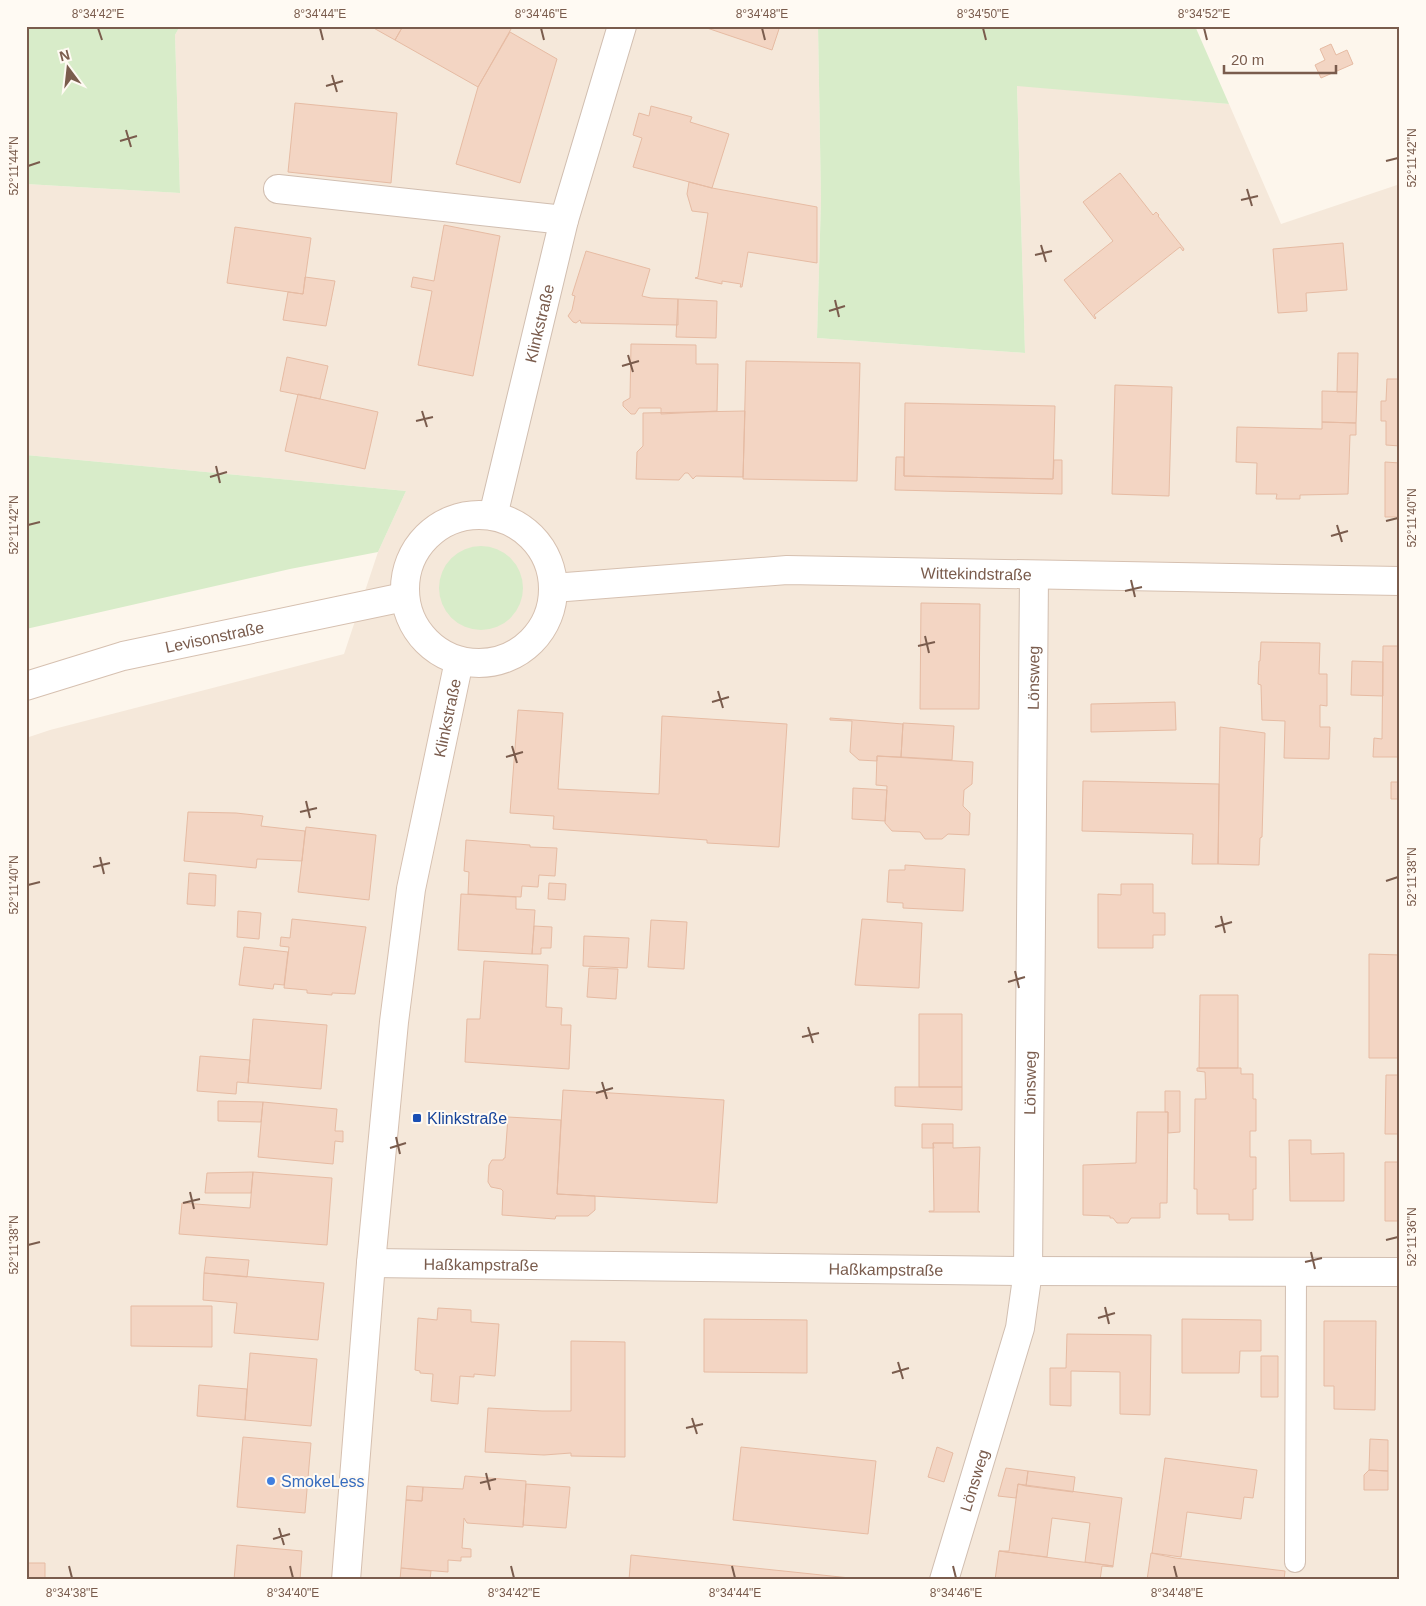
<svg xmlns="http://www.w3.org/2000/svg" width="1426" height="1606" viewBox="0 0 1426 1606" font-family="Arial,sans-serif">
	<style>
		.residential { fill: #f5e8da }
		.green { fill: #d8ecc9 }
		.building { fill: #f3d5c3; stroke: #e6bba3 }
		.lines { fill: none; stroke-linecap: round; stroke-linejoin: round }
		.service-casing { stroke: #d1beb0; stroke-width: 22 }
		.minor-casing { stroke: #d1beb0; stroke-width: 30 }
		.tertiary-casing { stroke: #d1beb0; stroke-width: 30 }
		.secondary-casing { stroke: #d6c0b0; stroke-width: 30 }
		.service { stroke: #fff; stroke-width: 20 }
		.minor { stroke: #fff; stroke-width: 28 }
		.tertiary { stroke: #fff; stroke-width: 28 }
		.secondary { stroke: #fff; stroke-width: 28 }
		.ticks { fill: none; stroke: #7a5c4d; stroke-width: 2 }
		.transit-dot { fill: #1a4fb4; stroke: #fffaf3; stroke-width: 2 }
		.shop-dot { fill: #3f7fe0; stroke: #fffaf3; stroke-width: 2 }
		.labels { text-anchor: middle; stroke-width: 4; stroke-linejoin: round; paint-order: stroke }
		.street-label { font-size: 16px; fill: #7a5c4d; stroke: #fffaf3 }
		.transit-label { font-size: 16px; fill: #164399; stroke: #fffaf3; text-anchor: start }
		.shop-label { font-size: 16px; fill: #366cbe; stroke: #fffaf3; text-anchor: start }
		.neatline { fill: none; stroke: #7a5c4d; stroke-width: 2 }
		.ticks-label { font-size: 12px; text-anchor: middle; fill: #7a5c4d }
	</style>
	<rect width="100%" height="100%" fill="#fdf6ec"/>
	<path class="residential" d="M 180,26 L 818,26 L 821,200 L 817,338 L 1025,353 L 1017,85 L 1229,104 L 1281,224 L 1400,184 L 1400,1580 L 26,1580 L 26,738 L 50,730 L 344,654 L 378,552 L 406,491 L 26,455 L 26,184 L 180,193 L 175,35 Z"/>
	<path class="green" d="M 26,26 L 180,26 L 175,35 L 180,193 L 26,184 Z
		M 818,26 L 1195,26 L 1229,104 L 1017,86 L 1025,353 L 817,338 L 821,200 Z
		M 26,455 L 406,491 L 378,552 L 290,569 L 26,629 Z
		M439 588a42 42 0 1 1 84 0a42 42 0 1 1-84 0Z"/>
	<path class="building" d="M 370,26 L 403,26 L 395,40 Z
		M 403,26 L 506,26 L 511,29 L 478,87 L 395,40 Z
		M 701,26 L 780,26 L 772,50 Z
		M 510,32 L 557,59 L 520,183 L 456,164 L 478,87 Z
		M 1331,44 L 1336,55 L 1347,50 L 1353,64 L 1321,78 L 1315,65 L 1325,60 L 1320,49 Z
		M 295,103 L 397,113 L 391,183 L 288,172 Z
		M 651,106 L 692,117 L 690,122 L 729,134 L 712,188 L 633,167 L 642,138 L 633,135 L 639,113 L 649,116 Z
		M 1120,173 L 1153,215 L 1156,212 L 1159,215 L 1158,216 L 1184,249 L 1183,251 L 1180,247 L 1094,315 L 1096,318 L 1095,319 L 1064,280 L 1113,241 L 1083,202 Z
		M 689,182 L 712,188 L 817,207 L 817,263 L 748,252 L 742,287 L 740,287 L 741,284 L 722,281 L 722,284 L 695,278 L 698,277 L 708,213 L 692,211 L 687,194 Z
		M 444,225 L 500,236 L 473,376 L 418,365 L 432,291 L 411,287 L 413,277 L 434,281 Z
		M 235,227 L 311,238 L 303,294 L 227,283 Z
		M 1343,243 L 1347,290 L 1306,293 L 1307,311 L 1278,313 L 1273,249 Z
		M 586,251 L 650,269 L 642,296 L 651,298 L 678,299 L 678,325 L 581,323 L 580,320 L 576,323 L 573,322 L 568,316 L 572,310 L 575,296 L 572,295 Z
		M 305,277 L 335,281 L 326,326 L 283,320 L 288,292 L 303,294 Z
		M 678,299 L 717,301 L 716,338 L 676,337 Z
		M 631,344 L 696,345 L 696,364 L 718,364 L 717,411 L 661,414 L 661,408 L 639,408 L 635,414 L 631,414 L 623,406 L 623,402 L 630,398 Z
		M 1338,353 L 1358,353 L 1357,392 L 1337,392 Z
		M 287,357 L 328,366 L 320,399 L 280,391 Z
		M 746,361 L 860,363 L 857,481 L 743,479 Z
		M 1387,379 L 1400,379 L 1400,446 L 1386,445 L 1386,421 L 1381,421 L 1381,401 L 1386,401 Z
		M 1115,385 L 1172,387 L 1169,496 L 1112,494 Z
		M 1322,391 L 1357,392 L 1356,423 L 1322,422 Z
		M 298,394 L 378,412 L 365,469 L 285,451 Z
		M 905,403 L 1055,406 L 1053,479 L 904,476 Z
		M 745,411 L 743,477 L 696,476 L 693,479 L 688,473 L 685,473 L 679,480 L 636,479 L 637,452 L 643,446 L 643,413 Z
		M 1322,422 L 1356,423 L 1356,435 L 1350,435 L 1348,494 L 1300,495 L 1300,499 L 1276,499 L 1277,494 L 1256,494 L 1257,463 L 1236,462 L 1237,427 L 1322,429 Z
		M 1398,446 L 1400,446 L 1400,463 L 1398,463 Z
		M 896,457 L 904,457 L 904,476 L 1053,479 L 1054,460 L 1062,460 L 1062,494 L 895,490 Z
		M 1385,462 L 1400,463 L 1400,517 L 1385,517 Z
		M 921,603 L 980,604 L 979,709 L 920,709 Z
		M 1261,642 L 1320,643 L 1319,674 L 1327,674 L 1327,706 L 1320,705 L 1320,727 L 1330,727 L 1329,759 L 1284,758 L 1285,721 L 1262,720 L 1261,685 L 1258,684 L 1259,661 L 1260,661 Z
		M 1383,646 L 1400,646 L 1400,757 L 1373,757 L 1374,738 L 1382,739 Z
		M 1352,661 L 1383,662 L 1383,696 L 1351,695 Z
		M 1175,702 L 1176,730 L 1091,732 L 1091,704 Z
		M 518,710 L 563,713 L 558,789 L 659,794 L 662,716 L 787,724 L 779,847 L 707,843 L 707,840 L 553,829 L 554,816 L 510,813 Z
		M 830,718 L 903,724 L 901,757 L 877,756 L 877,761 L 859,760 L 850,752 L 852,721 L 830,720 Z
		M 903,723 L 954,726 L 952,760 L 901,757 Z
		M 1220,727 L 1265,733 L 1262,837 L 1260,838 L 1259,865 L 1218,864 Z
		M 877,756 L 973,762 L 972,784 L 964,790 L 963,806 L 970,813 L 969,835 L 948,834 L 942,839 L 925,839 L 920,832 L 892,831 L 885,823 L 887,786 L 876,785 Z
		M 1083,781 L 1219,784 L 1218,864 L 1192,864 L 1193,834 L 1082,831 Z
		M 1391,782 L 1400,782 L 1400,799 L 1391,799 Z
		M 853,788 L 887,790 L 885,821 L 852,819 Z
		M 188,812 L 236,813 L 263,816 L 261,826 L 305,831 L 302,861 L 257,859 L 256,868 L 184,861 Z
		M 306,827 L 376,835 L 369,900 L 298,892 Z
		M 466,840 L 530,845 L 530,847 L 557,848 L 555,876 L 539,875 L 538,887 L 522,886 L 521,897 L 468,894 L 469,872 L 464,871 Z
		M 905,865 L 965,869 L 963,911 L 903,908 L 903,903 L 887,902 L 889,870 L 905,870 Z
		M 189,873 L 216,875 L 215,906 L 187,904 Z
		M 549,883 L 566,884 L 565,900 L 548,899 Z
		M 1121,884 L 1153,884 L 1153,913 L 1165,913 L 1165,935 L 1153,935 L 1153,948 L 1098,948 L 1098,894 L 1121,895 Z
		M 461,894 L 516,897 L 516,909 L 535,910 L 532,954 L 458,950 Z
		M 238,911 L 261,913 L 259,939 L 237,937 Z
		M 292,919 L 366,927 L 355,994 L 332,993 L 332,995 L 307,993 L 307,990 L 284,988 L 289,947 L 280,946 L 281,937 L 290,938 Z
		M 862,919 L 922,923 L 919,988 L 855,985 Z
		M 651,920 L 687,922 L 684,969 L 648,967 Z
		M 534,926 L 552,927 L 551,948 L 541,948 L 541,954 L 532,954 Z
		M 584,936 L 629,938 L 627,968 L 583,966 Z
		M 244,947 L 288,952 L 284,985 L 274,984 L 273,989 L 239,985 Z
		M 1369,954 L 1400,955 L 1400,1058 L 1369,1058 Z
		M 484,961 L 548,965 L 546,1007 L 562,1008 L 561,1025 L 571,1025 L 569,1069 L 465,1062 L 467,1019 L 480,1019 Z
		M 589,968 L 618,969 L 616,999 L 587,997 Z
		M 1200,995 L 1238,995 L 1238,1068 L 1199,1068 Z
		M 919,1014 L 962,1014 L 962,1087 L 919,1087 Z
		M 253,1019 L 327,1025 L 321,1089 L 248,1083 Z
		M 200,1056 L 250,1060 L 248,1083 L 237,1082 L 236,1094 L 197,1091 Z
		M 1197,1068 L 1241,1068 L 1241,1074 L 1253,1074 L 1253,1099 L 1256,1099 L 1256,1131 L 1250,1131 L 1250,1157 L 1256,1157 L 1256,1189 L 1253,1189 L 1253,1220 L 1229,1220 L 1229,1214 L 1197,1214 L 1197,1189 L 1194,1189 L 1195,1099 L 1206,1099 L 1205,1072 L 1197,1071 Z
		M 1386,1075 L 1400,1075 L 1400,1134 L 1385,1134 Z
		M 895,1087 L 962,1087 L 962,1110 L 895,1106 Z
		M 563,1090 L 724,1100 L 717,1203 L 557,1194 Z
		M 1165,1091 L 1180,1091 L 1180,1132 L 1168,1133 L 1168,1112 L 1165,1112 Z
		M 218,1101 L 263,1102 L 261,1122 L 218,1121 Z
		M 263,1102 L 337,1109 L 335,1131 L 343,1131 L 343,1142 L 335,1141 L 333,1164 L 258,1157 Z
		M 1137,1112 L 1168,1112 L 1167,1203 L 1160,1203 L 1160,1218 L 1131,1218 L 1128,1223 L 1117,1223 L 1113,1218 L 1110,1218 L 1110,1216 L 1083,1215 L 1083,1165 L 1136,1163 Z
		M 508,1117 L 561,1120 L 557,1194 L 595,1196 L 595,1210 L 588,1216 L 556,1216 L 555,1219 L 502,1215 L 503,1191 L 501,1189 L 491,1187 L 488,1182 L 489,1165 L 492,1160 L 503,1160 L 504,1158 L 505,1158 Z
		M 922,1124 L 953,1124 L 953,1143 L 933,1143 L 934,1148 L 922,1148 Z
		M 1289,1140 L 1311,1140 L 1311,1154 L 1344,1153 L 1344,1201 L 1290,1201 Z
		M 933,1143 L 953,1143 L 953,1148 L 980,1147 L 978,1211 L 980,1212 L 929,1212 L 929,1211 L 934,1211 Z
		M 1385,1162 L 1400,1162 L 1400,1221 L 1385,1221 Z
		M 253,1172 L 251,1193 L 205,1193 L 207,1173 Z
		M 253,1172 L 332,1178 L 327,1245 L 179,1234 L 182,1203 L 250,1208 Z
		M 206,1257 L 249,1260 L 247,1277 L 204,1273 Z
		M 204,1273 L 324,1283 L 318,1340 L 234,1333 L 237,1303 L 203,1300 Z
		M 131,1306 L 212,1306 L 212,1347 L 131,1346 Z
		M 438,1308 L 471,1310 L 471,1322 L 499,1324 L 495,1376 L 474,1374 L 474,1377 L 460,1376 L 458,1404 L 431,1401 L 433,1374 L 420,1373 L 420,1371 L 415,1370 L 418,1318 L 437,1320 Z
		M 704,1319 L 807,1320 L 807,1373 L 704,1372 Z
		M 1182,1319 L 1261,1320 L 1261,1351 L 1240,1351 L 1239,1373 L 1182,1373 Z
		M 1324,1321 L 1376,1321 L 1375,1410 L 1334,1409 L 1334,1386 L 1324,1386 Z
		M 1067,1334 L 1151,1335 L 1150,1415 L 1120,1414 L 1120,1372 L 1071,1371 L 1071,1406 L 1050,1405 L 1050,1368 L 1066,1368 Z
		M 571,1341 L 625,1342 L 625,1457 L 571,1456 L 571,1453 L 544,1455 L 485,1452 L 488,1408 L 542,1411 L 571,1411 Z
		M 250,1353 L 317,1359 L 311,1426 L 245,1420 Z
		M 1261,1356 L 1278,1356 L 1278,1397 L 1261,1397 Z
		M 199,1385 L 247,1389 L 245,1420 L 197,1416 Z
		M 243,1437 L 311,1443 L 305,1513 L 237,1507 Z
		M 1370,1439 L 1388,1440 L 1388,1471 L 1369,1470 Z
		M 741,1447 L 876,1461 L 868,1534 L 733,1520 Z
		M 937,1447 L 953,1453 L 944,1482 L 928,1477 Z
		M 1165,1458 L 1257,1470 L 1253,1498 L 1244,1497 L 1241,1519 L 1187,1512 L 1181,1557 L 1152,1553 Z
		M 1006,1468 L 1028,1471 L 1026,1486 L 1018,1484 L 1016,1498 L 998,1496 Z
		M 1369,1470 L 1388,1471 L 1388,1490 L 1364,1490 L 1364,1475 Z
		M 1028,1471 L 1075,1477 L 1073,1492 L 1026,1486 Z
		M 465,1476 L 526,1481 L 523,1527 L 467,1523 L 464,1518 L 462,1548 L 471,1549 L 471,1557 L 461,1557 L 461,1561 L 448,1560 L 448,1572 L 401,1568 L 406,1500 L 422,1501 L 423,1487 L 463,1489 Z
		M 526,1484 L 570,1487 L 566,1528 L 523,1525 Z
		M 1018,1484 L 1122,1498 L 1113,1566 L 1085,1562 L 1090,1523 L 1052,1518 L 1047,1557 L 999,1551 L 1009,1551 Z
		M 407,1486 L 423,1487 L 422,1501 L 406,1500 Z
		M 237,1545 L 302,1551 L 300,1580 L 234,1580 Z
		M 999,1551 L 1113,1566 L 1113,1567 L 1102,1566 L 1100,1580 L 995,1580 Z
		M 1151,1553 L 1175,1558 L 1285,1571 L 1284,1580 L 1147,1580 Z
		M 631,1555 L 869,1580 L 629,1580 Z
		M 26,1563 L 45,1563 L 45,1580 L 26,1580 Z
		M 401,1568 L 431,1571 L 430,1580 L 400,1580 Z"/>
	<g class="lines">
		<g class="service-casing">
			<path id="service" d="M 1295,1562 L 1296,1272"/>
		</g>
		<g class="minor-casing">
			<g id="minor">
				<path d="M 278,189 L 564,220"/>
				<path id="s1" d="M 371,1263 L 1028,1271 L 1400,1272"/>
				<path id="s2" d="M 944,1580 L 1020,1328 L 1028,1271 L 1034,575"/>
			</g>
		</g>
		<g class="tertiary-casing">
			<g id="tertiary">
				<path id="s3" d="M 493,516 L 564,220 L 622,26"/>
			</g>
		</g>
		<g class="secondary-casing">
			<g id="secondary">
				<circle cx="479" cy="589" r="74"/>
				<path id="s4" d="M 553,588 L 787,570 L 1400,581"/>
				<path id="s5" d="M 26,686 L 123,656 L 404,597"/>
				<path id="s6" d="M 346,1580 L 371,1263 L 394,1022 L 411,889 L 459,661"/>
			</g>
		</g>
		<use href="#service" class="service"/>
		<use href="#minor" class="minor"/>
		<use href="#tertiary" class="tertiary"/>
		<use href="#secondary" class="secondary"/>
	</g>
	<path class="ticks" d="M 98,28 L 102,40M 320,28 L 323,40M 541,28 L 544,40M 762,28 L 765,40M 983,28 L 986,40M 1204,28 L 1207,40M 332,75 L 337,92M 326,86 L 343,81M 126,130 L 131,147M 120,141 L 137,136M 1386,161 L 1398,158M 28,166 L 40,162M 1247,189 L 1252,206M 1241,200 L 1258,196M 1041,245 L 1046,262M 1035,255 L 1052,251M 835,300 L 839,317M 829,311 L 845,306M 628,355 L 633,372M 622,366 L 639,361M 422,411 L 427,427M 416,421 L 433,417M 216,466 L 220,483M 210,477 L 227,472M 1386,521 L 1398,518M 28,525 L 40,522M 1337,525 L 1342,542M 1331,536 L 1348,531M 1131,580 L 1135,597M 1125,591 L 1142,587M 925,636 L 929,653M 918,646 L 935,642M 718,691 L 723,708M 712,702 L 729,697M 512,746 L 517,763M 506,757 L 523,752M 306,801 L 310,818M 300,812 L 317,808M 100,857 L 104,874M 93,867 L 110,863M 1386,881 L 1398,877M 28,885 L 40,882M 1221,916 L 1225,933M 1215,927 L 1232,922M 1015,971 L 1019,988M 1008,982 L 1025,977M 808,1027 L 813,1043M 802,1037 L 819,1033M 602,1082 L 607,1099M 596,1093 L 613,1088M 396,1137 L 400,1154M 390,1148 L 406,1143M 190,1192 L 194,1209M 183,1203 L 200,1199M 1386,1240 L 1398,1237M 28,1245 L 40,1242M 1311,1252 L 1315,1269M 1305,1262 L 1322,1258M 1105,1307 L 1109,1324M 1098,1318 L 1115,1313M 898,1362 L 903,1379M 892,1373 L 909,1368M 692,1418 L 697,1434M 686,1428 L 703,1424M 486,1473 L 490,1490M 480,1483 L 496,1479M 279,1528 L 284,1545M 273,1539 L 290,1534M 69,1566 L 72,1578M 290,1566 L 293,1578M 511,1566 L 514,1578M 732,1566 L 735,1578M 953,1566 L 956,1578M 1174,1566 L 1177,1578"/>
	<rect class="transit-dot" x="412" y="1113" width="10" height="10" rx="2.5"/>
	<circle class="shop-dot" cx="271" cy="1481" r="5"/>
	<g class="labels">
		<g class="street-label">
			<text dy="6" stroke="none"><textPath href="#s3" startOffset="198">Klinkstraße</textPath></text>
			<text dy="6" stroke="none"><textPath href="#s4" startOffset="424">Wittekindstraße</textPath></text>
			<text dy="6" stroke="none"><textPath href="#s5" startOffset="195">Levisonstraße</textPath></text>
			<text dy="6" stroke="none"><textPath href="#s2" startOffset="914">Lönsweg</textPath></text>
			<text dy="6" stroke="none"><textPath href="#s6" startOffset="869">Klinkstraße</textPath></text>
			<text dy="6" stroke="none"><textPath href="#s2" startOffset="509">Lönsweg</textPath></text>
			<text dy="6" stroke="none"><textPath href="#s1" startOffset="110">Haßkampstraße</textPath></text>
			<text dy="6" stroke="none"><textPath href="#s1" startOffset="515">Haßkampstraße</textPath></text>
			<text dy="6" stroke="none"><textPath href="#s2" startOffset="104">Lönsweg</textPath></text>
		</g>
		<g class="transit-label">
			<text x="427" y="1124">Klinkstraße</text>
		</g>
		<g class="shop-label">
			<text x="281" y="1487">SmokeLess</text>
		</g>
	</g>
	<rect width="1426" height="1606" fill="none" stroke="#fffaf3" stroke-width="55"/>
	<g transform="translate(68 68) rotate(345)" stroke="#fffaf3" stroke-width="4" paint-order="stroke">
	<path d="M0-4L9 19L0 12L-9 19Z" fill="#7a5c4d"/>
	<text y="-8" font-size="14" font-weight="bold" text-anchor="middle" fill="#7a5c4d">N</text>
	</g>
	<path d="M1224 65v8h112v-8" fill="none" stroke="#7a5c4d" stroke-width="2.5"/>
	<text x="1231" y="65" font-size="15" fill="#7a5c4d" stroke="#fffaf3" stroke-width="4" paint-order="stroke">20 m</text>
	<rect x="28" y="28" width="1370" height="1550" class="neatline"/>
	<g class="ticks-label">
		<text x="98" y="18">8°34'42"E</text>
		<text x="320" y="18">8°34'44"E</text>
		<text x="541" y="18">8°34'46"E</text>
		<text x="762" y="18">8°34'48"E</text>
		<text x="983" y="18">8°34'50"E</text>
		<text x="1204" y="18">8°34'52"E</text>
		<text transform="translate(1412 158) rotate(-90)" y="4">52°11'42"N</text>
		<text transform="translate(14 166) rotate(-90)" y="4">52°11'44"N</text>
		<text transform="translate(1412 518) rotate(-90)" y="4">52°11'40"N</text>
		<text transform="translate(14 525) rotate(-90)" y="4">52°11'42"N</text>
		<text transform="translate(1412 877) rotate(-90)" y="4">52°11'38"N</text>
		<text transform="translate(14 885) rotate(-90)" y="4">52°11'40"N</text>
		<text transform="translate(1412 1237) rotate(-90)" y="4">52°11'36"N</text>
		<text transform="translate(14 1245) rotate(-90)" y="4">52°11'38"N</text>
		<text x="72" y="1597">8°34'38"E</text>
		<text x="293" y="1597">8°34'40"E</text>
		<text x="514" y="1597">8°34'42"E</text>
		<text x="735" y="1597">8°34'44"E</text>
		<text x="956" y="1597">8°34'46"E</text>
		<text x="1177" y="1597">8°34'48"E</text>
	</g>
</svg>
